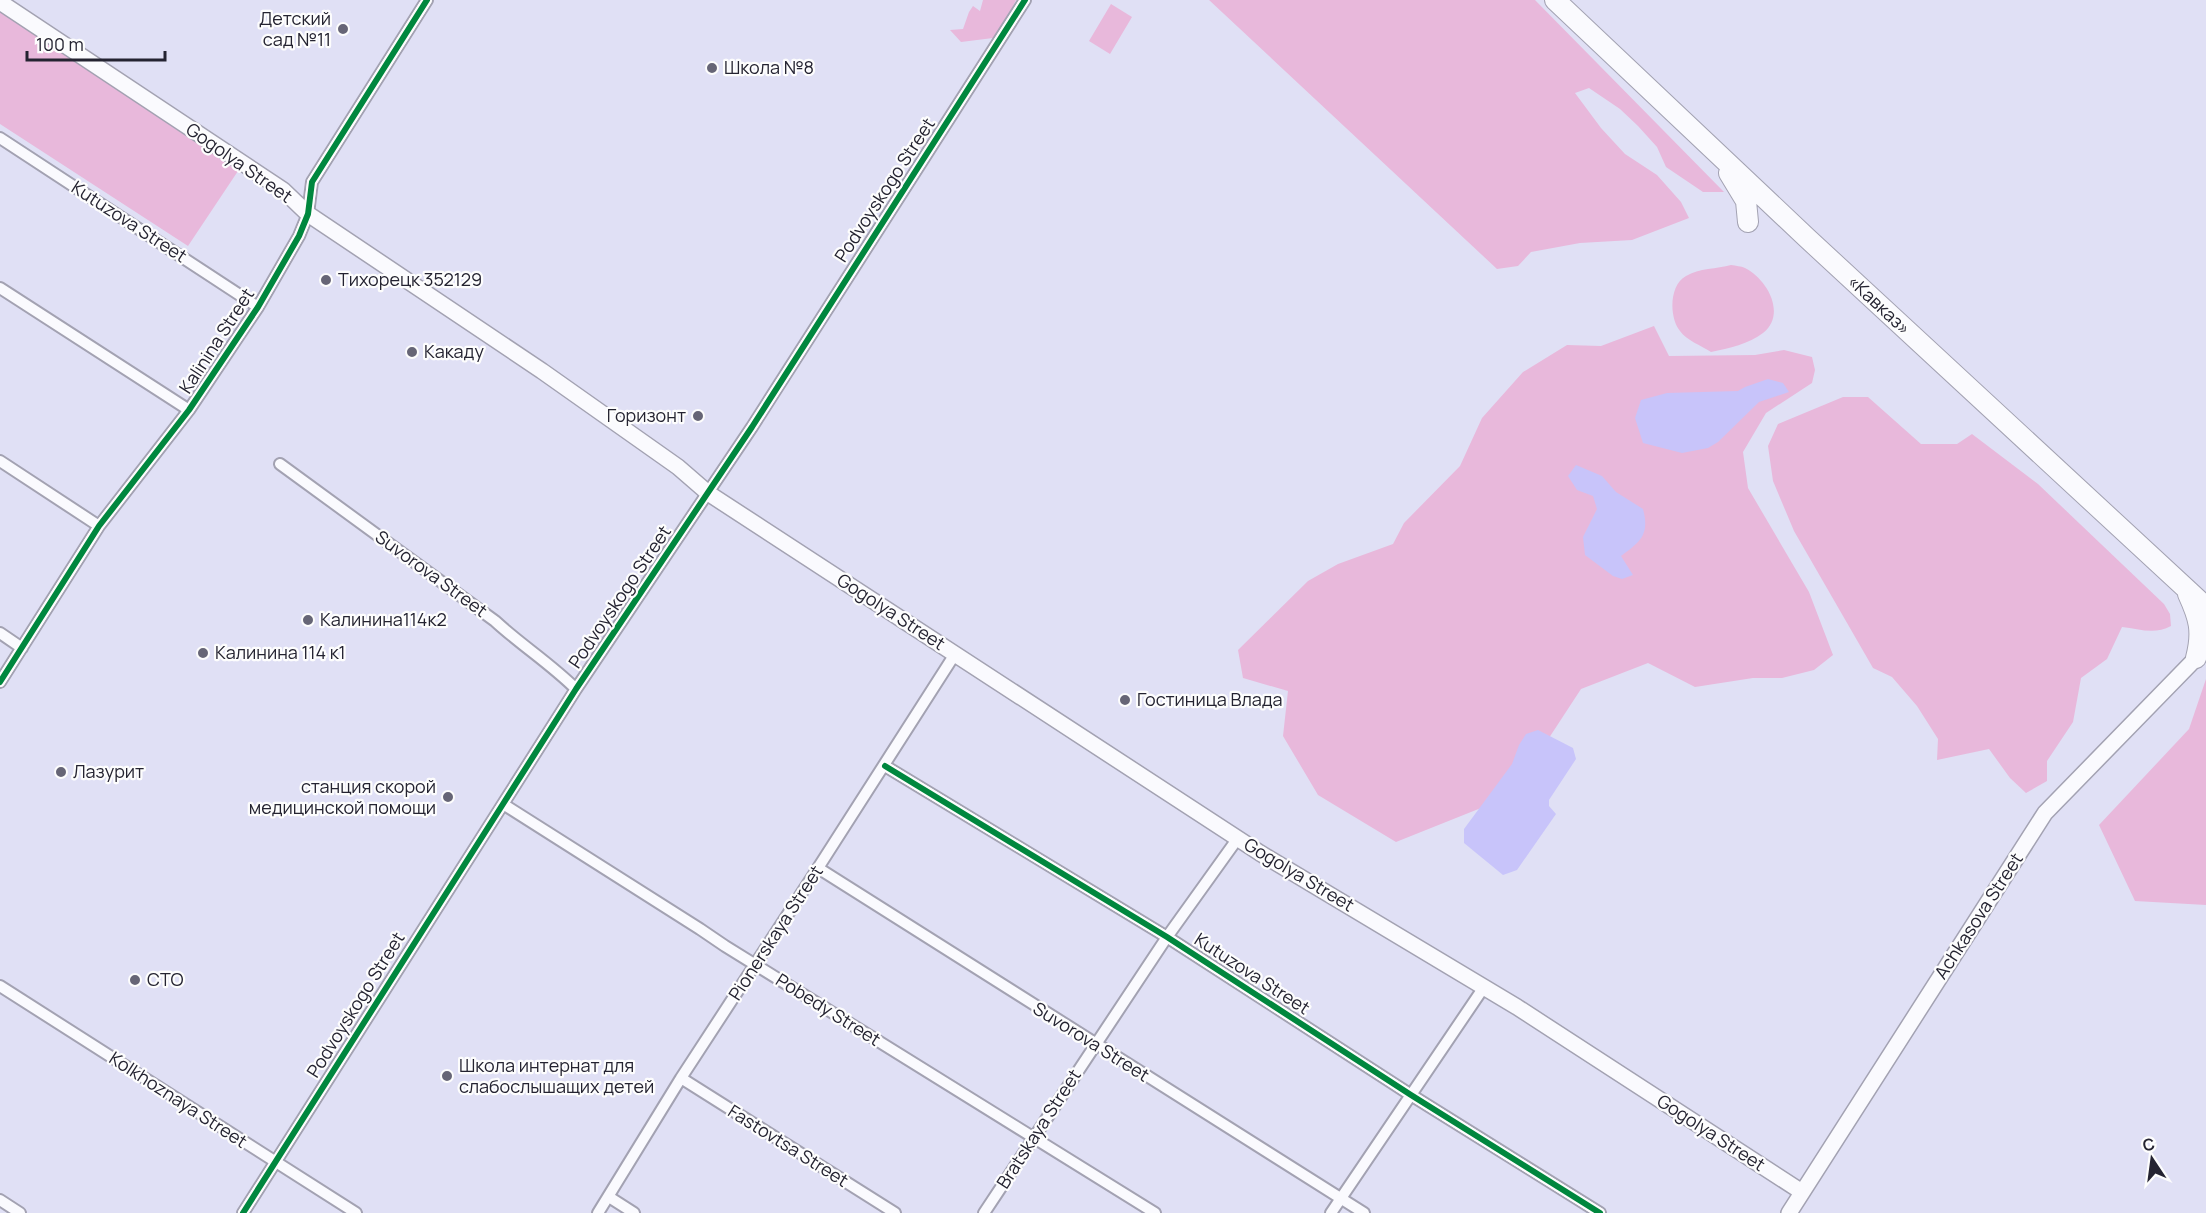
<svg xmlns="http://www.w3.org/2000/svg" width="2206" height="1213" viewBox="0 0 2206 1213" font-family="Manrope,sans-serif">
	<style>
		.green { fill: #e8b8db }
		.water { fill: #c8c4fa }
		.lines { fill: none; stroke-linecap: round; stroke-linejoin: round }
		.street-casing { stroke: #a3a2b2; stroke-width: 14 }
		.secondary-casing { stroke: #a3a2b2; stroke-width: 18 }
		.highway-casing { stroke: #a3a2b2; stroke-width: 22 }
		.street { stroke: #fafafe; stroke-width: 10 }
		.secondary { stroke: #fafafe; stroke-width: 15 }
		.highway { stroke: #fafafe; stroke-width: 20 }
		.cycleway-casing { stroke: #fdfdfd; stroke-width: 10 }
		.cycleway { stroke: #00873e; stroke-width: 6 }
		.poi-dot { fill: #666576; stroke: #fdfdfd; stroke-width: 2 }
		.labels { text-anchor: middle; stroke-width: 4.5; stroke-linejoin: round; paint-order: stroke }
		.poi-label { font-size: 18px; fill: #242331; stroke: #fdfdfd; text-anchor: start }
		.street-label { font-size: 18px; fill: #242331; stroke: #fdfdfd }
	</style>
	<rect width="100%" height="100%" fill="#e0e0f5"/>
	<path class="green" d="M 983,0 L 1016,0 L 1004,24 L 993,38 L 961,42 L 950,30 L 963,29 L 969,12 L 973,6 L 980,11 Z
		M 1209,0 L 1535,0 L 1724,192 L 1703,192 L 1666,167 L 1657,147 L 1638,126 L 1620,109 L 1589,88 L 1575,93 L 1601,128 L 1625,154 L 1657,175 L 1681,202 L 1689,218 L 1632,240 L 1580,243 L 1531,252 L 1518,266 L 1497,269 Z
		M 1111,4 L 1132,17 L 1110,54 L 1089,41 Z
		M 0,10 L 238,171 L 188,246 L 0,124 Z
		M 1731,265 C 1736,266 1741,266 1745,268 C 1767,279 1787,314 1763,333 C 1749,344 1729,348 1711,352 C 1702,346 1686,340 1680,331 C 1669,318 1669,285 1686,276 C 1699,268 1717,269 1731,265 Z
		M 1654,326 L 1669,356 L 1755,355 L 1784,350 L 1812,357 L 1815,370 L 1812,383 L 1766,413 L 1743,452 L 1748,488 L 1809,592 L 1833,655 L 1814,670 L 1782,678 L 1753,678 L 1695,687 L 1648,663 L 1581,689 L 1511,796 L 1396,842 L 1318,795 L 1283,736 L 1288,691 L 1243,678 L 1238,650 L 1308,581 L 1338,564 L 1393,544 L 1404,523 L 1460,466 L 1482,418 L 1523,372 L 1567,345 L 1601,346 Z
		M 1843,397 L 1868,397 L 1921,444 L 1957,444 L 1972,434 L 2038,484 L 2164,604 L 2170,614 L 2171,626 C 2155,635 2139,629 2122,627 L 2107,659 L 2081,678 L 2073,722 L 2047,761 L 2047,781 L 2026,793 L 2010,778 L 1989,749 L 1937,760 L 1938,739 L 1917,706 L 1892,677 L 1873,668 L 1794,531 L 1773,481 L 1768,446 L 1778,424 Z
		M 2206,679 L 2206,905 L 2135,901 L 2099,825 L 2189,729 Z"/>
	<path class="water" d="M 1768,379 L 1783,383 L 1789,392 L 1759,402 L 1718,442 L 1708,448 L 1682,453 L 1643,443 L 1635,418 L 1641,400 L 1667,393 L 1738,391 L 1745,387 Z
		M 1576,465 L 1602,476 L 1616,492 L 1643,509 C 1650,535 1640,542 1621,556 L 1633,575 L 1622,579 L 1613,576 L 1585,555 L 1583,537 L 1597,509 L 1593,496 L 1577,490 L 1568,476 Z
		M 1538,730 L 1573,748 L 1576,759 L 1549,800 L 1549,806 L 1556,814 L 1517,870 L 1503,875 L 1464,843 L 1464,829 L 1512,764 L 1519,745 L 1526,734 Z"/>
	<g class="lines">
		<g class="street-casing">
			<path id="street" d="M 0,138 L 258,307
				M 0,288 L 189,410
				M 0,461 L 99,526
				M 280,464 L 495,621 C 521,645 551,664 576,689
				M 0,633 L 22,648
				M 0,682 L 99,526 L 189,410 L 258,307 L 299,236 L 308,214 L 312,182 L 427,0
				M 885,766 L 1167,937 L 1411,1095 L 1600,1213
				M 503,804 L 700,929 L 725,946 L 1155,1213
				M 818,868 L 1364,1213
				M 0,986 L 356,1213
				M 681,1078 L 895,1213
				M 609,1197 L 634,1213
				M 0,1200 L 20,1213
				M 243,1213 L 503,804 L 576,689 L 752,427 L 1025,0
				M 598,1213 L 681,1078 L 818,868 L 955,654
				M 984,1213 L 1167,937 L 1238,838
				M 1331,1213 L 1484,987"/>
		</g>
		<g class="secondary-casing">
			<path id="secondary" d="M 0,2 L 283,190 L 308,214 L 542,371 L 678,467 L 708,493 L 1260,853 L 1517,1007 L 1802,1192
				M 1789,1213 L 2045,813 L 2204,650"/>
		</g>
		<g class="highway-casing">
			<path id="highway" d="M 1555,0 L 1807,238 L 2206,607
				M 1729,173 L 1746,201 L 1748,222
				M 2188,594 C 2199,618 2203,631 2196,658"/>
		</g>
		<use href="#street" class="street"/>
		<use href="#secondary" class="secondary"/>
		<use href="#highway" class="highway"/>
		<g class="cycleway-casing">
			<path id="cycleway" d="M 0,682 L 99,526 L 189,410 L 258,307 L 299,236 L 308,214 L 312,182 L 427,0
				M 885,766 L 1167,937 L 1411,1095 L 1600,1213
				M 243,1213 L 503,804 L 576,689 L 752,427 L 1025,0"/>
		</g>
		<use href="#cycleway" class="cycleway"/>
	</g>
	<g class="poi-dot">
		<circle cx="343" cy="29" r="6"/>
		<circle cx="712" cy="68" r="6"/>
		<circle cx="326" cy="280" r="6"/>
		<circle cx="412" cy="352" r="6"/>
		<circle cx="698" cy="416" r="6"/>
		<circle cx="308" cy="620" r="6"/>
		<circle cx="203" cy="653" r="6"/>
		<circle cx="1125" cy="700" r="6"/>
		<circle cx="61" cy="772" r="6"/>
		<circle cx="448" cy="797" r="6"/>
		<circle cx="135" cy="980" r="6"/>
		<circle cx="447" cy="1076" r="6"/>
	</g>
	<g class="labels">
		<g class="poi-label">
			<text x="331" y="25" text-anchor="end">Детский<tspan x="331" dy="21">сад №11</tspan></text>
			<text x="724" y="74">Школа №8</text>
			<text x="338" y="286">Тихорецк 352129</text>
			<text x="424" y="358">Какаду</text>
			<text x="686" y="422" text-anchor="end">Горизонт</text>
			<text x="320" y="626">Калинина114к2</text>
			<text x="215" y="659">Калинина 114 к1</text>
			<text x="1137" y="706">Гостиница Влада</text>
			<text x="73" y="778">Лазурит</text>
			<text x="436" y="793" text-anchor="end">станция скорой<tspan x="436" dy="21">медицинской помощи</tspan></text>
			<text x="147" y="986">СТО</text>
			<text x="459" y="1072">Школа интернат для<tspan x="459" dy="21">слабослышащих детей</tspan></text>
		</g>
		<g class="street-label">
			<text transform="translate(239 163) rotate(35)" y="6">Gogolya Street</text>
			<text transform="translate(885 190) rotate(-57)" y="6">Podvoyskogo Street</text>
			<text transform="translate(129 222) rotate(33)" y="6">Kutuzova Street</text>
			<text transform="translate(1879 305) rotate(43)" y="6">«Кавказ»</text>
			<text transform="translate(217 341) rotate(-57)" y="6">Kalinina Street</text>
			<text transform="translate(431 574) rotate(36)" y="6">Suvorova Street</text>
			<text transform="translate(620 597) rotate(-56)" y="6">Podvoyskogo Street</text>
			<text transform="translate(891 612) rotate(33)" y="6">Gogolya Street</text>
			<text transform="translate(1299 875) rotate(31)" y="6">Gogolya Street</text>
			<text transform="translate(1979 916) rotate(-57)" y="6">Achkasova Street</text>
			<text transform="translate(776 933) rotate(-57)" y="6">Pionerskaya Street</text>
			<text transform="translate(1252 974) rotate(33)" y="6">Kutuzova Street</text>
			<text transform="translate(356 1005) rotate(-58)" y="6">Podvoyskogo Street</text>
			<text transform="translate(828 1010) rotate(32)" y="6">Pobedy Street</text>
			<text transform="translate(1091 1042) rotate(32)" y="6">Suvorova Street</text>
			<text transform="translate(178 1100) rotate(33)" y="6">Kolkhoznaya Street</text>
			<text transform="translate(1039 1129) rotate(-57)" y="6">Bratskaya Street</text>
			<text transform="translate(1711 1133) rotate(33)" y="6">Gogolya Street</text>
			<text transform="translate(788 1146) rotate(32)" y="6">Fastovtsa Street</text>
		</g>
	</g>
	<g transform="translate(2152 1159) rotate(347)" stroke="#fdfdfd" stroke-width="4.5" paint-order="stroke">
	<path d="M0-4.5L10 22L0 15L-10 22Z" fill="#242331"/>
	<text y="-9" font-size="16" font-weight="bold" text-anchor="middle" fill="#242331">С</text>
	</g>
	<path d="M27 51v9h138v-9" fill="none" stroke="#242331" stroke-width="3"/>
	<text x="36" y="51" font-size="18" fill="#242331" stroke="#fdfdfd" stroke-width="4.5" paint-order="stroke">100 m</text>
</svg>
